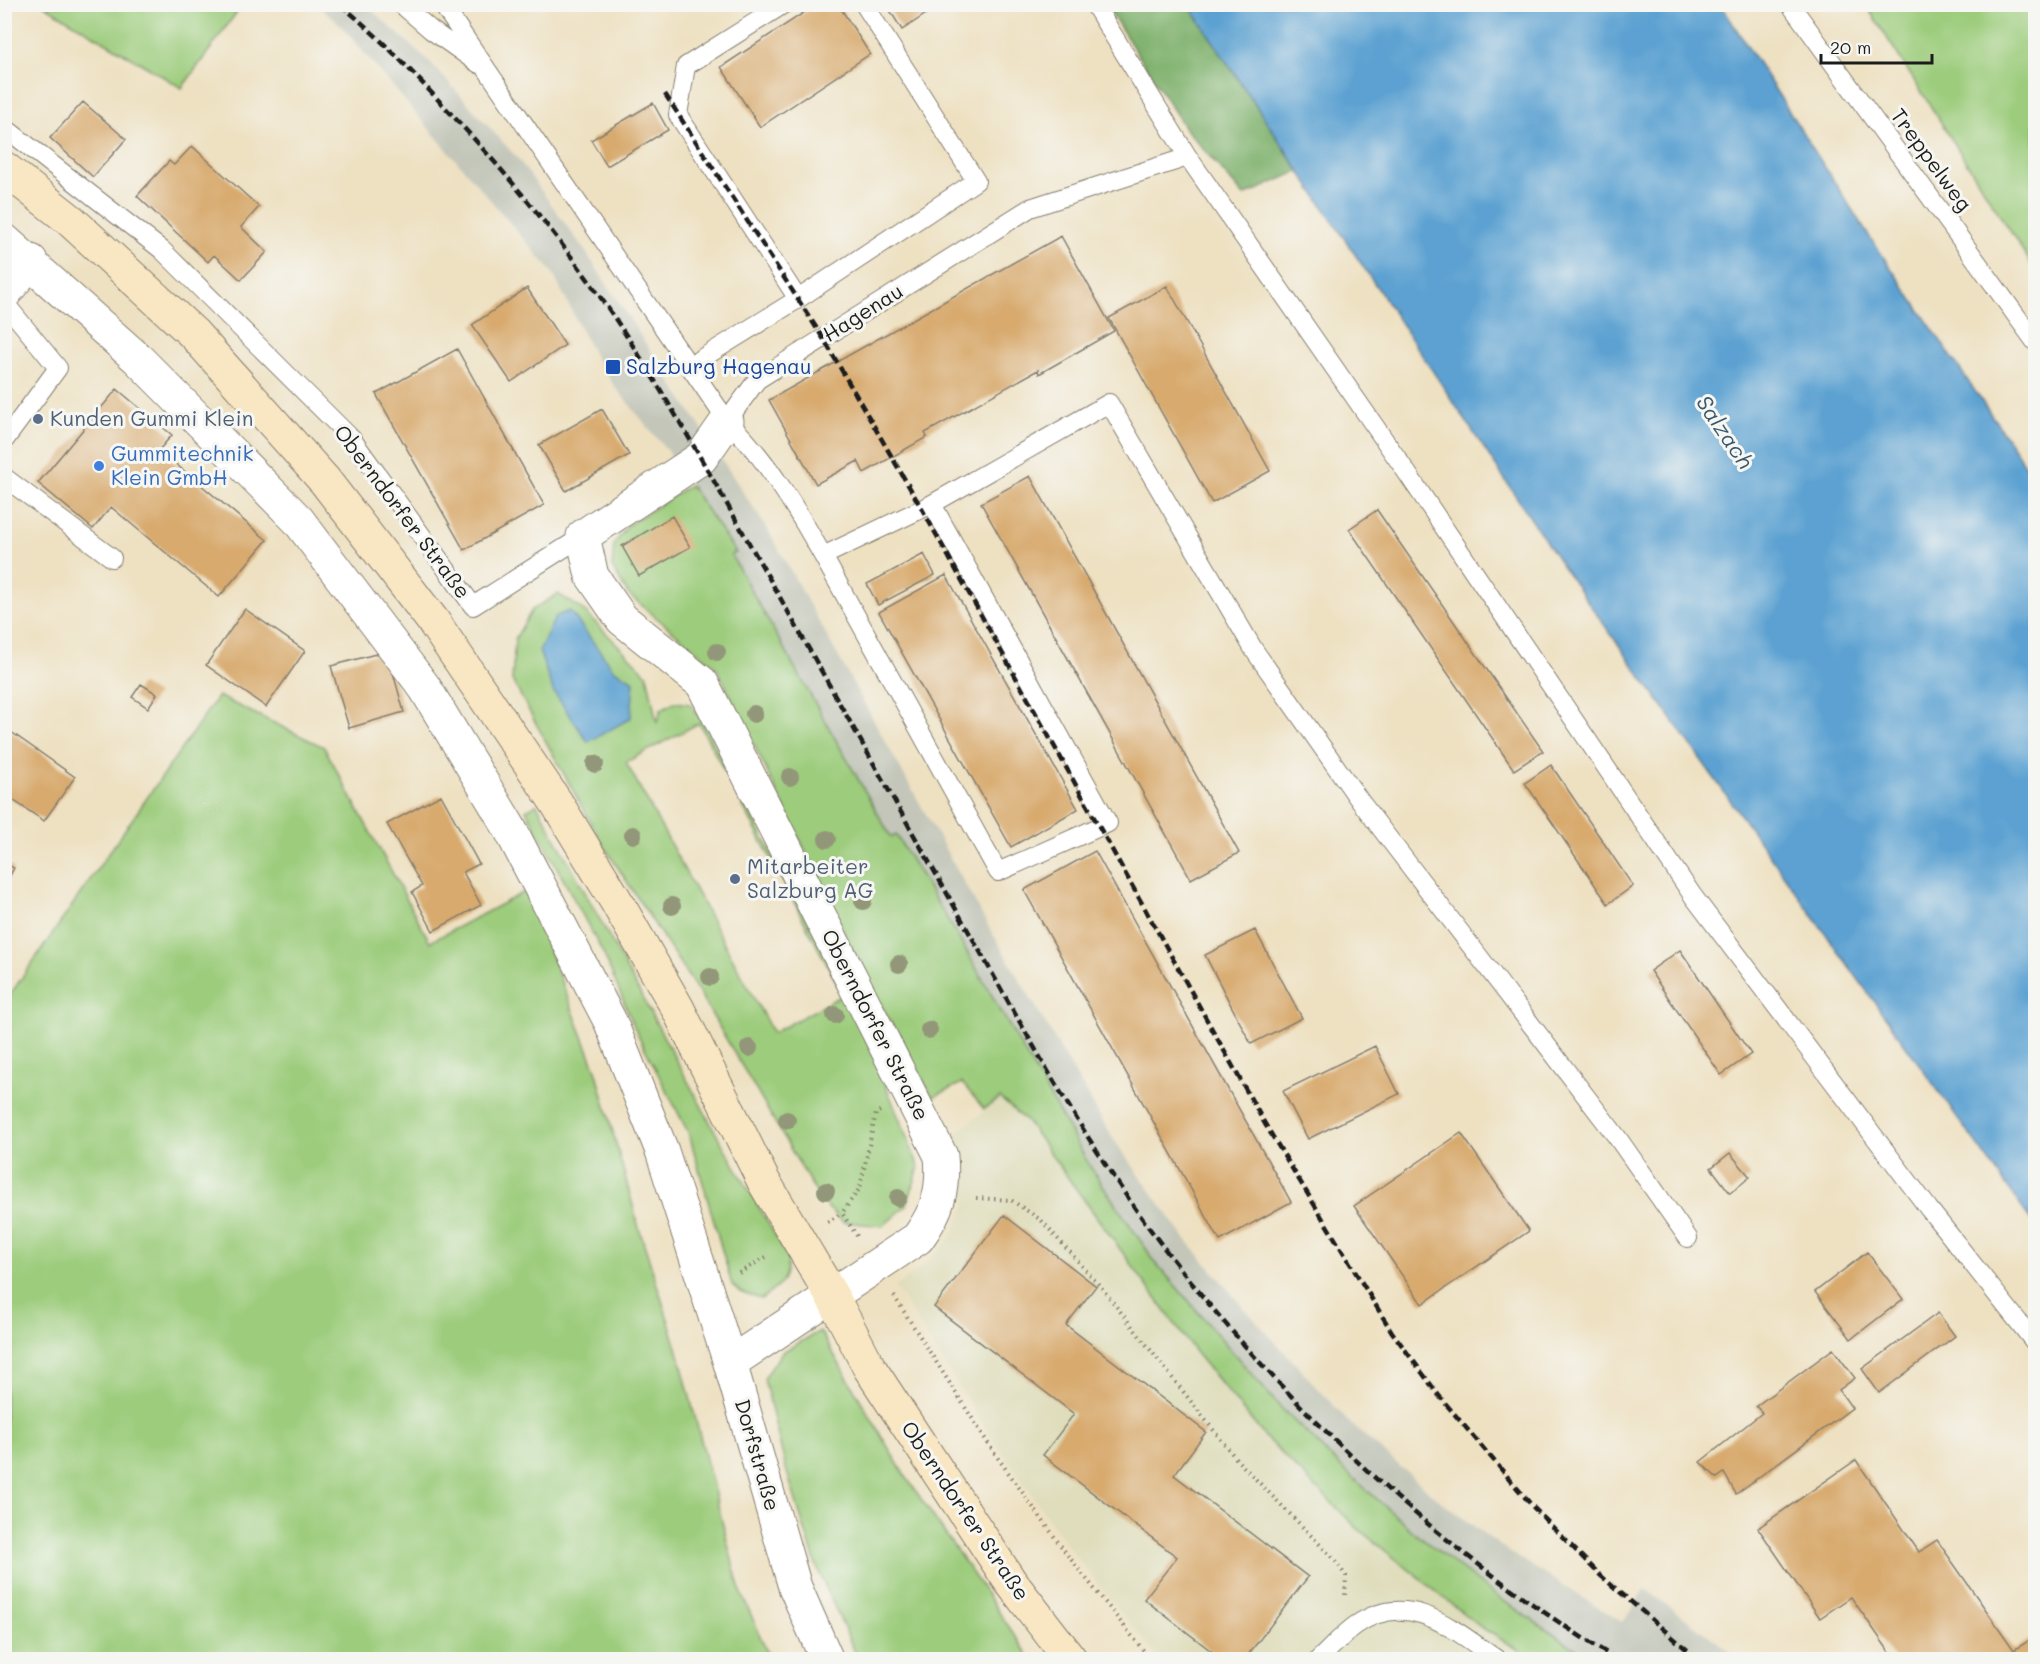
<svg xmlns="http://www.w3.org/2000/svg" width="2040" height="1664" viewBox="0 0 2040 1664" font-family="Mali,sans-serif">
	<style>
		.built { fill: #dfddbb }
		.industrial { fill: #c3c6b9 }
		.green { fill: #9ccc7b; stroke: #5c744c; stroke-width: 1.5; fill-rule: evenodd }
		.forest { fill: #7db06b; stroke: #4c6644; stroke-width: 1.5 }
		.water { fill: #5ca1d1; stroke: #3c5e76; stroke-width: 1.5 }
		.building { fill: #d8aa6e }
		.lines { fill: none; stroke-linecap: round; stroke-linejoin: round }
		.service-casing { stroke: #857e6f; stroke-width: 20 }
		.minor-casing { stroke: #857e6f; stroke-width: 35 }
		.secondary-casing { stroke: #857e6f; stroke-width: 35 }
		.path { stroke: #857e6f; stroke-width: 4; stroke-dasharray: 1.5 4.5; stroke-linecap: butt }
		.service { stroke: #fff; stroke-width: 18 }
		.minor { stroke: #fff; stroke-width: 33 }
		.secondary { stroke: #f9e7c3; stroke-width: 33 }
		.rail { stroke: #1c1c1c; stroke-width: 4.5; stroke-dasharray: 9 4.5; stroke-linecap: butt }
		.tree { fill: #939779 }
		.transit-dot { fill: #1a4fb4; stroke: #f6f6f2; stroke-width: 2 }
		.service-dot { fill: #5c6f8a; stroke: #f6f6f2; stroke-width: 2 }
		.shop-dot { fill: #3f7fe0; stroke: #f6f6f2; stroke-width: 2 }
		.labels { text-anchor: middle; stroke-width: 6; stroke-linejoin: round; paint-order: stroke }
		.street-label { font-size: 21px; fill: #1c1c1c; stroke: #f6f6f2 }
		.transit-label { font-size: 21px; fill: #164399; stroke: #f6f6f2; text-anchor: start }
		.service-label { font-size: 21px; fill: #4e5e75; stroke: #f6f6f2; text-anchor: start }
		.shop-label { font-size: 21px; fill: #366cbe; stroke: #f6f6f2; text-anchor: start }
		.water-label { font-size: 22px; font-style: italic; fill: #39586d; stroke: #f6f6f2 }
	</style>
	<rect width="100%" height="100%" fill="#f6f6f2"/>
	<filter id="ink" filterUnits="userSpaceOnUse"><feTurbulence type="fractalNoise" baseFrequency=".0167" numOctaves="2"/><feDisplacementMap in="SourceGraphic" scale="12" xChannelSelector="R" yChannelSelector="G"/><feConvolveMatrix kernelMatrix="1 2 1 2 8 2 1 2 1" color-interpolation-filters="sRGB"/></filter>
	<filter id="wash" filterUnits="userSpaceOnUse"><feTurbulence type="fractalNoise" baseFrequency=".008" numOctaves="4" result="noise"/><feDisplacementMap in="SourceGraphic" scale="24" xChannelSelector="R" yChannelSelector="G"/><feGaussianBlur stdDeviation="1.35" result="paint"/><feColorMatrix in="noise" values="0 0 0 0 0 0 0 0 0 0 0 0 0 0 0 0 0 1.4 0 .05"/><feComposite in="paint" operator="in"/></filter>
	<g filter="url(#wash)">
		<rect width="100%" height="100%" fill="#eee1c2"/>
		<path class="built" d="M 1000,1098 L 1028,1123 L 1266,1438 L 1357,1528 L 1479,1626 L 1533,1659 L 1159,1659 L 1076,1557 L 997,1446 L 895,1287 L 926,1263 L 951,1237 L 965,1206 L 966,1168 L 955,1134 Z"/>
		<path class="industrial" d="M 315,5 L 366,5 L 430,62 L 519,160 L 585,251 L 768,530 L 983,917 L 1112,1137 L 1184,1237 L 1243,1307 L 1351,1424 L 1439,1500 L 1506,1550 L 1622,1622 L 1645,1589 L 1741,1659 L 1591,1659 L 1499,1598 L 1417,1535 L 1340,1466 L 1280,1407 L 1155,1262 L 1091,1168 L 957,935 L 897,836 L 891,837 L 731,555 L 736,552 L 669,453 L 615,387 L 594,355 L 552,272 L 335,19 Z"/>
		<path class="green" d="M 43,5 L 242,5 L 182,88 Z
			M 1866,5 L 2035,5 L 2035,270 Z
			M 690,485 L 736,553 L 731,555 L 891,837 L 896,835 L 957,935 L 1091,1168 L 1155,1262 L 1280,1407 L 1340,1466 L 1417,1535 L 1499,1598 L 1591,1659 L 1533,1659 L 1479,1626 L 1357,1528 L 1266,1438 L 1196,1353 L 1028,1123 L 1000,1098 L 984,1109 L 962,1083 L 933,1097 L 873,991 L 717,668 L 628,594 L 612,567 L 614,544 L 628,525 Z
			M 558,594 L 582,609 L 647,674 L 657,723 L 661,709 L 675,702 L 690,704 L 702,721 L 853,1006 L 919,1167 L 907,1205 L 883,1226 L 843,1222 L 821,1201 L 701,996 L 602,843 L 512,680 L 515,639 L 532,610 ZM 699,723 L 843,995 L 773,1033 L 626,762 Z
			M 218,696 L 324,747 L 430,942 L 526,891 L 596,1070 L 639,1228 L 678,1351 L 739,1587 L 770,1659 L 5,1660 L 5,1002 Z
			M 537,804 L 716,1133 L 788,1258 C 787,1282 780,1286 761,1299 L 742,1293 L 732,1285 L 689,1134 L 637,1033 L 604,955 L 526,810 Z
			M 820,1331 L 902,1471 L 1031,1659 L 858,1659 L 816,1565 L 786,1469 L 764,1379 L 782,1352 Z"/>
		<path class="forest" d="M 1106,5 L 1189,5 L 1299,171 L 1244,196 L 1185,128 Z"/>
		<path class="water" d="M 1189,5 L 1721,5 L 1865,230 L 2035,479 L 2035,1226 L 1565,570 Z
			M 570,611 L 614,670 L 634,681 L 631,718 L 588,742 L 553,691 L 539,651 L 556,616 Z"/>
		<g id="blocks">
			<path class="building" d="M 817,4 L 838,4 L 870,54 L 760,127 L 721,67 Z
				M 886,4 L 941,4 L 902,30 Z
				M 83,102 L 126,139 L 93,177 L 50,138 Z
				M 653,103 L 668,130 L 607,166 L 591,140 Z
				M 192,146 L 259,207 L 241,227 L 267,252 L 241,280 L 214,255 L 208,262 L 137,196 L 169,161 L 174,165 Z
				M 1061,236 L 1114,331 L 1039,374 L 1038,370 L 925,433 L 927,437 L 864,473 L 858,461 L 816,484 L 769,400 Z
				M 1167,286 L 1270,471 L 1212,503 L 1109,318 Z
				M 527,288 L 565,345 L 511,382 L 472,325 Z
				M 457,349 L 544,505 L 464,550 L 376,394 Z
				M 117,389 L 172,435 L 159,450 L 267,540 L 219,597 L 111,507 L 93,529 L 38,483 Z
				M 602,409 L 629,455 L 566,491 L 539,445 Z
				M 1030,476 L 1239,853 L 1191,879 L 981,503 Z
				M 1377,510 L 1543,751 L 1514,770 L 1349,529 Z
				M 672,516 L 690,547 L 639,576 L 622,546 Z
				M 924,554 L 935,575 L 878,605 L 867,584 Z
				M 946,575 L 1078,809 L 1011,847 L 879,612 Z
				M 245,609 L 305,651 L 266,707 L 206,665 Z
				M 387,651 L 404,712 L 349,728 L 331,666 Z
				M 141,684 L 157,694 L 148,708 L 132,697 Z
				M 4,727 L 75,777 L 44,821 L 4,794 Z
				M 1551,765 L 1633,886 L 1608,904 L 1525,783 Z
				M 441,795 L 479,864 L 463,872 L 481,905 L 433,931 L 412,892 L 422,886 L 387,824 Z
				M 1095,851 L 1291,1202 L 1220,1241 L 1024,890 Z
				M 4,863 L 14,868 L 4,886 Z
				M 1255,930 L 1302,1018 L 1251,1044 L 1205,955 Z
				M 1680,950 L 1751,1054 L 1721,1075 L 1650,971 Z
				M 1375,1046 L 1399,1094 L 1308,1139 L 1283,1091 Z
				M 1461,1133 L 1529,1231 L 1422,1304 L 1354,1206 Z
				M 1730,1153 L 1750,1177 L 1730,1193 L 1711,1168 Z
				M 1004,1215 L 1096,1286 L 1066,1325 L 1206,1432 L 1174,1475 L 1308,1577 L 1244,1660 L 1223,1660 L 1144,1599 L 1177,1557 L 1043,1455 L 1074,1414 L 934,1307 Z
				M 1867,1252 L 1903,1299 L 1851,1339 L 1815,1292 Z
				M 1938,1313 L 1955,1336 L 1879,1393 L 1862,1369 Z
				M 1833,1349 L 1855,1378 L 1839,1390 L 1852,1408 L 1736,1494 L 1724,1473 L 1717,1478 L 1700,1462 L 1762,1413 L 1756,1406 Z
				M 1856,1460 L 1919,1552 L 1937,1540 L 2014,1650 L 2036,1636 L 2036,1660 L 1895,1660 L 1851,1597 L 1820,1618 L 1758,1528 Z"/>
		</g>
	</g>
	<g filter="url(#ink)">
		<use href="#blocks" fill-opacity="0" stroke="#857e6f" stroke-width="1.5"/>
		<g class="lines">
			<g class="service-casing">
				<path id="service" d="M 401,4 L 431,30 L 479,64
					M 442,4 L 727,421 C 765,456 798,511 823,556 L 998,872 L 1108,823 L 932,504 L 823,556
					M 784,4 L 686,66 L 678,115 L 798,299
					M 1094,4 L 1188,157 L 1401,464 L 1693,896 L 1929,1209 L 2036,1344
					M 1790,4 L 2036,343
					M 4,127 L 162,250 L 351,438 L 473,606 L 583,536
					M 4,302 L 58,368 L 4,441
					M 691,365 L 798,299 L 976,181 L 864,4
					M 727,421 L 757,380 L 1030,208 L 1188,157
					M 4,477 L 112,558
					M 932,504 L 1109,403 L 1254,650 L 1360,801 L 1617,1137 L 1688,1238
					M 1318,1660 C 1331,1648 1343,1634 1356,1625 C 1410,1588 1455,1631 1498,1660"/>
			</g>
			<g class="minor-casing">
				<path id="minor" d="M 4,240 L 138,359 L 298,520 L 425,688 L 509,827 L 611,1023 L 662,1151 L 730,1363 L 795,1587 L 827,1660
					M 4,294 L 31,261
					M 727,421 L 701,458 L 583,536 L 592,576 L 622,619 L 702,683 L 941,1156 C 944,1191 938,1210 918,1238 L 730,1363"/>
			</g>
			<g class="secondary-casing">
				<path id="secondary" d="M 4,168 L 70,220 L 194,334 L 325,481 L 433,621 L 556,802 L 618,904 L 678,1009 L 764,1182 L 832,1296 L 869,1367 L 1010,1581 L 1071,1660"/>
			</g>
			<path class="path" d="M 976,1198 L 1011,1200 L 1041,1220 L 1101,1287 L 1237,1460 L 1334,1559 L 1346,1576 L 1345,1597
				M 827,1222 L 842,1213
				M 857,1236 L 842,1213 L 860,1188 L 876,1113 L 880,1111
				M 739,1273 L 766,1257
				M 894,1296 L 995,1454 L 1069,1557 L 1151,1660"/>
			<use href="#service" class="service"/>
			<use href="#minor" class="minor"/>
			<use href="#secondary" class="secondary"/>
			<path class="rail" d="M 340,4 C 381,38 418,78 454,117 C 492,158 529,201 563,246 C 641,347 702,461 765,571 C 835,695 904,818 974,941 C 1035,1049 1095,1159 1171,1257 C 1295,1416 1445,1555 1618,1660
				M 665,94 L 823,338 L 922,509 L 1265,1124 L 1392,1332 L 1440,1397 L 1534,1508 L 1600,1575 L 1699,1660"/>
		</g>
		<g class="tree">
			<circle cx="717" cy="652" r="9"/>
			<circle cx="754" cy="714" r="9"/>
			<circle cx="595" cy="764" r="9"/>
			<circle cx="790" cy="777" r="9"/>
			<circle cx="633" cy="835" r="9"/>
			<circle cx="827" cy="839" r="9"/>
			<circle cx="863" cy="901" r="9"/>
			<circle cx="672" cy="906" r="9"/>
			<circle cx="899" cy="964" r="9"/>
			<circle cx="710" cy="977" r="9"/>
			<circle cx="835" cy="1015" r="9"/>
			<circle cx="929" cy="1030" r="9"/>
			<circle cx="749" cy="1048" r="9"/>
			<circle cx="787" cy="1120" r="9"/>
			<circle cx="826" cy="1191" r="9"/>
			<circle cx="898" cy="1198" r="9"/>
		</g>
	</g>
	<rect class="transit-dot" x="605" y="359" width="16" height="16" rx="3"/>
	<g class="service-dot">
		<circle cx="38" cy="419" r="6"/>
		<circle cx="735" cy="879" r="6"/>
	</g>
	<circle class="shop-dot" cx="99" cy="466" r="6"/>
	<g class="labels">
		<g class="street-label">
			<text transform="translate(1931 160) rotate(54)" y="7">Treppelweg</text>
			<text transform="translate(863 313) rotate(-32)" y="7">Hagenau</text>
			<text transform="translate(402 512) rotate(53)" y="7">Oberndorfer Straße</text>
			<text transform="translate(875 1025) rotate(63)" y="7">Oberndorfer Straße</text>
			<text transform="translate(757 1455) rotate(74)" y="7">Dorfstraße</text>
			<text transform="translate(965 1511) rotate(56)" y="7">Oberndorfer Straße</text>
		</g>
		<g class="transit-label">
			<text x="626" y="374">Salzburg Hagenau</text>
		</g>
		<g class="service-label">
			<text x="50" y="426">Kunden Gummi Klein</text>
			<text x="747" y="874">Mitarbeiter<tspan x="747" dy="24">Salzburg AG</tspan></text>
		</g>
		<g class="shop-label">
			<text x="111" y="461">Gummitechnik<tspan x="111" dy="24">Klein GmbH</tspan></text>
		</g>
		<g class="water-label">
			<text transform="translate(1725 432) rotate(56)" y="8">Salzach</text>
		</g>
	</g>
	<rect width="2040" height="1664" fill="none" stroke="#f6f6f2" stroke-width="24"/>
	<path d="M1821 54v9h111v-9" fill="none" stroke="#1c1c1c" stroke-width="3"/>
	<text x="1830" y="54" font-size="18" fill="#1c1c1c" stroke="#f6f6f2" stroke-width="4.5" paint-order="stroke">20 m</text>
</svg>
